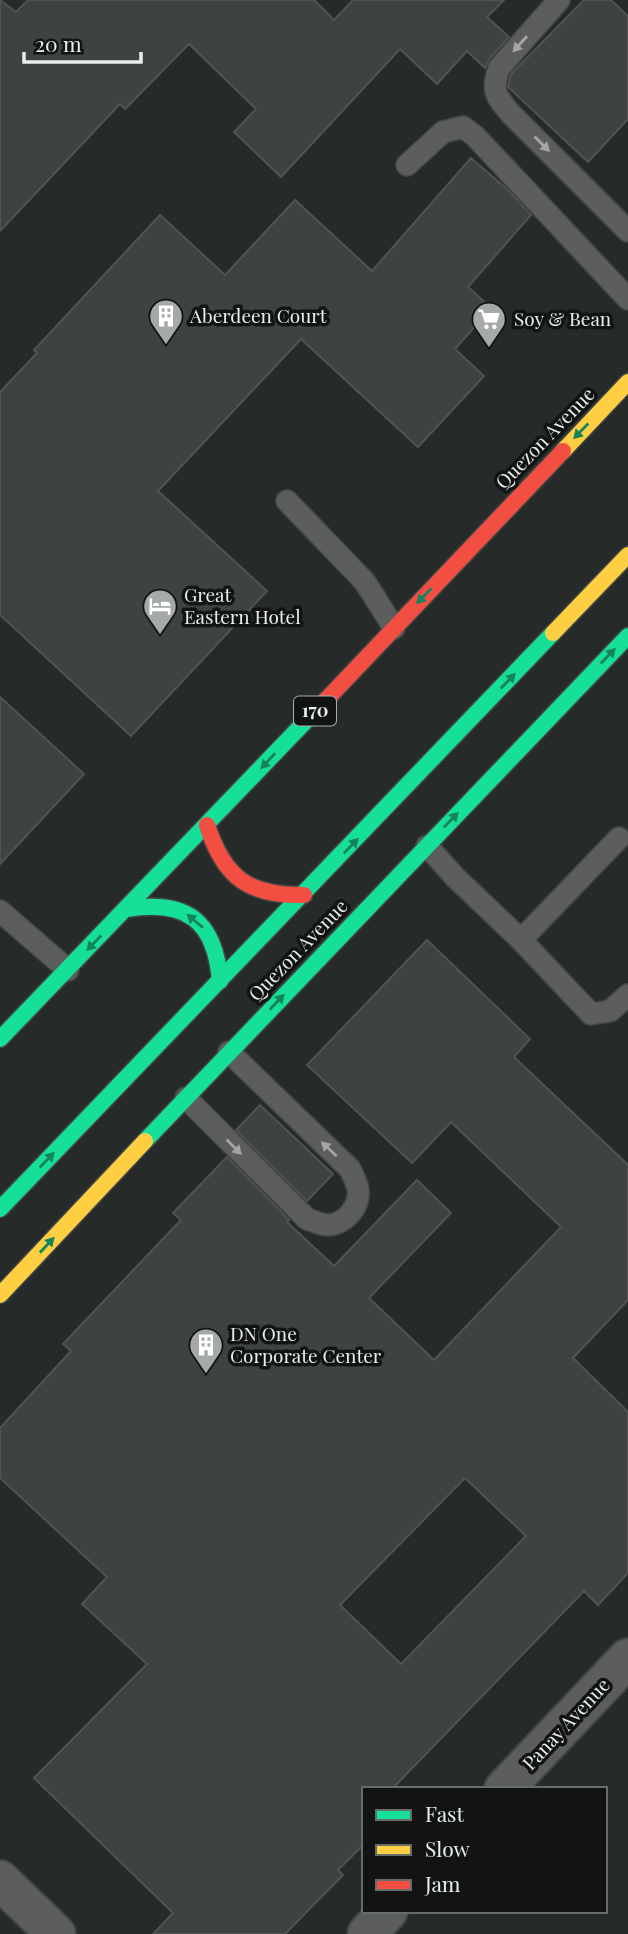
<svg xmlns="http://www.w3.org/2000/svg" width="628" height="1934" viewBox="0 0 628 1934" font-family="'Playfair Display',serif">
	<style>
		.building { fill: #3e4240; stroke: #505352; stroke-width: 2; fill-rule: evenodd }
		.lines { fill: none; stroke-linecap: round; stroke-linejoin: round }
		.lane-casing { stroke: #424644; stroke-width: 24 }
		.street-casing { stroke: #424644; stroke-width: 42 }
		.fast-casing { stroke: #424644; stroke-width: 19 }
		.slow-casing { stroke: #424644; stroke-width: 19 }
		.jam-casing { stroke: #424644; stroke-width: 19 }
		.lane { stroke: #5c5d5d; stroke-width: 21 }
		.street { stroke: #5c5d5d; stroke-width: 38 }
		.fast { stroke: #16e098; stroke-width: 16 }
		.slow { stroke: #ffcf43; stroke-width: 16 }
		.jam { stroke: #f24e42; stroke-width: 16 }
		.oneway { fill: #a3a6a5 }
		.oneway2 { fill: #14845c }
		.labels { text-anchor: middle; stroke-width: 7; stroke-linejoin: round; paint-order: stroke }
		.shield { fill: #111413; stroke: #a9adac; stroke-width: 2 }
		.shield-label { font-size: 18px; font-weight: bold; fill: #eaefed }
		.poi-label { font-size: 19px; fill: #eaefed; stroke: #111413; text-anchor: start }
		.street-label { font-size: 19px; fill: #eaefed; stroke: #111413 }
	</style>
	<rect width="100%" height="100%" fill="#262b29"/>
	<path class="building" d="M 0,0 L 16,12 L 28,0 L 314,0 L 334,20 L 353,0 L 504,0 L 487,17 L 509,37 L 489,59 L 485,68 L 467,51 L 437,84 L 400,49 L 281,177 L 234,132 L 256,109 L 189,44 L 125,109 L 120,104 L 0,231 Z
		M 584,0 L 611,0 L 628,16 L 628,119 L 588,162 L 508,87 L 511,74 Z
		M 471,158 L 508,190 L 531,215 L 468,287 L 491,308 L 455,349 L 484,376 L 418,447 L 301,339 L 158,491 L 267,591 L 131,736 L 0,615 L 0,392 L 37,353 L 34,350 L 160,215 L 225,275 L 295,200 L 372,271 Z
		M 0,697 L 84,774 L 0,864 Z
		M 427,940 L 530,1039 L 514,1057 L 628,1165 L 628,1300 L 573,1358 L 628,1412 L 628,1573 L 598,1605 L 584,1591 L 392,1789 L 364,1789 L 364,1844 L 338,1870 L 343,1875 L 285,1934 L 153,1934 L 173,1913 L 34,1778 L 147,1664 L 82,1604 L 107,1577 L 0,1478 L 0,1428 L 71,1351 L 63,1344 L 181,1220 L 173,1213 L 227,1157 L 289,1220 L 287,1222 L 334,1266 L 417,1180 L 451,1213 L 369,1298 L 434,1360 L 561,1227 L 451,1122 L 412,1163 L 307,1065 ZM 465,1478 L 526,1536 L 401,1664 L 340,1605 Z
		M 260,1105 L 333,1174 L 307,1201 L 236,1130 Z"/>
	<g class="lines">
		<g class="lane-casing">
			<path id="lane" d="M 559,0 L 499,68 C 491,92 496,96 511,114 L 628,231
				M 407,165 L 443,132 L 463,127 L 475,136 L 628,299
				M 287,501 L 365,582 L 394,628
				M 427,846 L 455,877 L 521,940 L 619,838
				M 0,911 L 68,970
				M 521,940 L 591,1014 L 610,1011 L 628,995
				M 186,1098 L 307,1219 C 313,1221 322,1225 328,1225 C 345,1224 360,1207 358,1190 C 357,1183 353,1175 350,1169 L 229,1052"/>
		</g>
		<g class="street-casing">
			<path id="street" d="M 504,1789 L 628,1658
				M 0,1880 L 56,1934
				M 367,1934 L 388,1911"/>
		</g>
		<g class="fast-casing">
			<path id="fast" d="M 126,909 C 186,899 215,920 220,981
				M 0,1039 L 326,700
				M 145,1141 L 628,636
				M 0,1209 L 553,633"/>
		</g>
		<g class="slow-casing">
			<path id="slow" d="M 563,451 L 628,382
				M 553,633 L 628,555
				M 0,1295 L 145,1141"/>
		</g>
		<g class="jam-casing">
			<path id="jam" d="M 326,700 L 563,451
				M 207,825 C 224,878 249,896 304,895"/>
		</g>
		<use href="#lane" class="lane"/>
		<use href="#street" class="street"/>
		<use href="#fast" class="fast"/>
		<use href="#slow" class="slow"/>
		<use href="#jam" class="jam"/>
	</g>
	<defs><path id="oneway-solid" d="M-6-.8H1V-3.2L6.5 0L1 3.2V.8H-6Z" transform="scale(1.75)"/></defs>
	<g class="oneway">
		<use href="#oneway-solid" transform="translate(520 44) rotate(132)"/>
		<use href="#oneway-solid" transform="translate(542 144) rotate(45)"/>
		<use href="#oneway-solid" transform="translate(234 1147) rotate(45)"/>
		<use href="#oneway-solid" transform="translate(329 1149) rotate(-137)"/>
	</g>
	<g class="oneway2">
		<use href="#oneway-solid" transform="translate(581 431) rotate(134)"/>
		<use href="#oneway-solid" transform="translate(424 596) rotate(134)"/>
		<use href="#oneway-solid" transform="translate(608 656) rotate(-46)"/>
		<use href="#oneway-solid" transform="translate(508 681) rotate(-46)"/>
		<use href="#oneway-solid" transform="translate(268 761) rotate(133)"/>
		<use href="#oneway-solid" transform="translate(451 820) rotate(-46)"/>
		<use href="#oneway-solid" transform="translate(351 846) rotate(-46)"/>
		<use href="#oneway-solid" transform="translate(195 921) rotate(-140)"/>
		<use href="#oneway-solid" transform="translate(94 943) rotate(134)"/>
		<use href="#oneway-solid" transform="translate(277 1002) rotate(-46)"/>
		<use href="#oneway-solid" transform="translate(47 1160) rotate(-46)"/>
		<use href="#oneway-solid" transform="translate(47 1245) rotate(-47)"/>
	</g>
	<defs>
		<g id="building-pin" transform="scale(1.75)"><path d="M0 17L-7.5 6A9.5 9.5 0 1 1 7.5 6Z" fill="#a5aaa8" stroke="#111413"/><path d="M-4-6H4V6H1V3H-1V6H-4ZM-2.5-4.3h1.7v1.8h-1.7ZM.8-4.3h1.7v1.8H.8ZM-2.5-1h1.7V.8h-1.7ZM.8-1h1.7V.8H.8Z" fill="#fff"/></g>
		<g id="supermarket-pin" transform="scale(1.75)"><path d="M0 17L-7.5 6A9.5 9.5 0 1 1 7.5 6Z" fill="#a5aaa8" stroke="#111413"/><path d="M-6-5.5h2.5l.6 2H6L4.5 2H-2.5L-4.4-4H-6ZM-1.5 3.2a1.3 1.3 0 1 0 .1 0ZM3 3.2a1.3 1.3 0 1 0 .1 0Z" fill="#fff"/></g>
		<g id="hotel-pin" transform="scale(1.75)"><path d="M0 17L-7.5 6A9.5 9.5 0 1 1 7.5 6Z" fill="#a5aaa8" stroke="#111413"/><path d="M-6-4.5h1.5V1H6V5H4.5V3h-9V5H-6ZM-4 0a1.8 1.8 0 1 1 3.6 0ZM.5 0V-2.5h3Q6-2.5 6 0Z" fill="#fff"/></g>
	</defs>
	<g fill-rule="evenodd">
		<use href="#building-pin" x="166" y="316"/>
		<use href="#supermarket-pin" x="489" y="319"/>
		<use href="#hotel-pin" x="160" y="606"/>
		<use href="#building-pin" x="206" y="1345"/>
	</g>
	<g class="labels">
		<rect class="shield" x="294" y="696.5" width="42" height="29" rx="5"/>
		<g class="shield-label">
			<text x="315" y="717">170</text>
		</g>
		<g class="poi-label">
			<text x="190" y="323">Aberdeen Court</text>
			<text x="514" y="326">Soy &amp; Bean</text>
			<text x="184" y="602">Great<tspan x="184" dy="22">Eastern Hotel</tspan></text>
			<text x="230" y="1341">DN One<tspan x="230" dy="22">Corporate Center</tspan></text>
		</g>
		<g class="street-label">
			<text transform="translate(545 438) rotate(-46)" y="7">Quezon Avenue</text>
			<text transform="translate(298 950) rotate(-46)" y="7">Quezon Avenue</text>
			<text transform="translate(566 1724) rotate(-47)" y="7">Panay Avenue</text>
		</g>
	</g>
	<rect x="362" y="1787" width="245" height="126" fill="#111413" stroke="#686c6a" stroke-width="2"/>
	<rect x="376" y="1810" width="35" height="10" fill="#16e098" stroke="#686c6a" stroke-width="2"/>
	<text x="425" y="1822" font-size="21" fill="#eaefed">Fast</text>
	<rect x="376" y="1845" width="35" height="10" fill="#ffcf43" stroke="#686c6a" stroke-width="2"/>
	<text x="425" y="1857" font-size="21" fill="#eaefed">Slow</text>
	<rect x="376" y="1880" width="35" height="10" fill="#f24e42" stroke="#686c6a" stroke-width="2"/>
	<text x="425" y="1892" font-size="21" fill="#eaefed">Jam</text>
	<path d="M24 52v10h117v-10" fill="none" stroke="#eaefed" stroke-width="3.5"/>
	<text x="35" y="52" font-size="21" fill="#eaefed" stroke="#111413" stroke-width="5" paint-order="stroke">20 m</text>
</svg>
